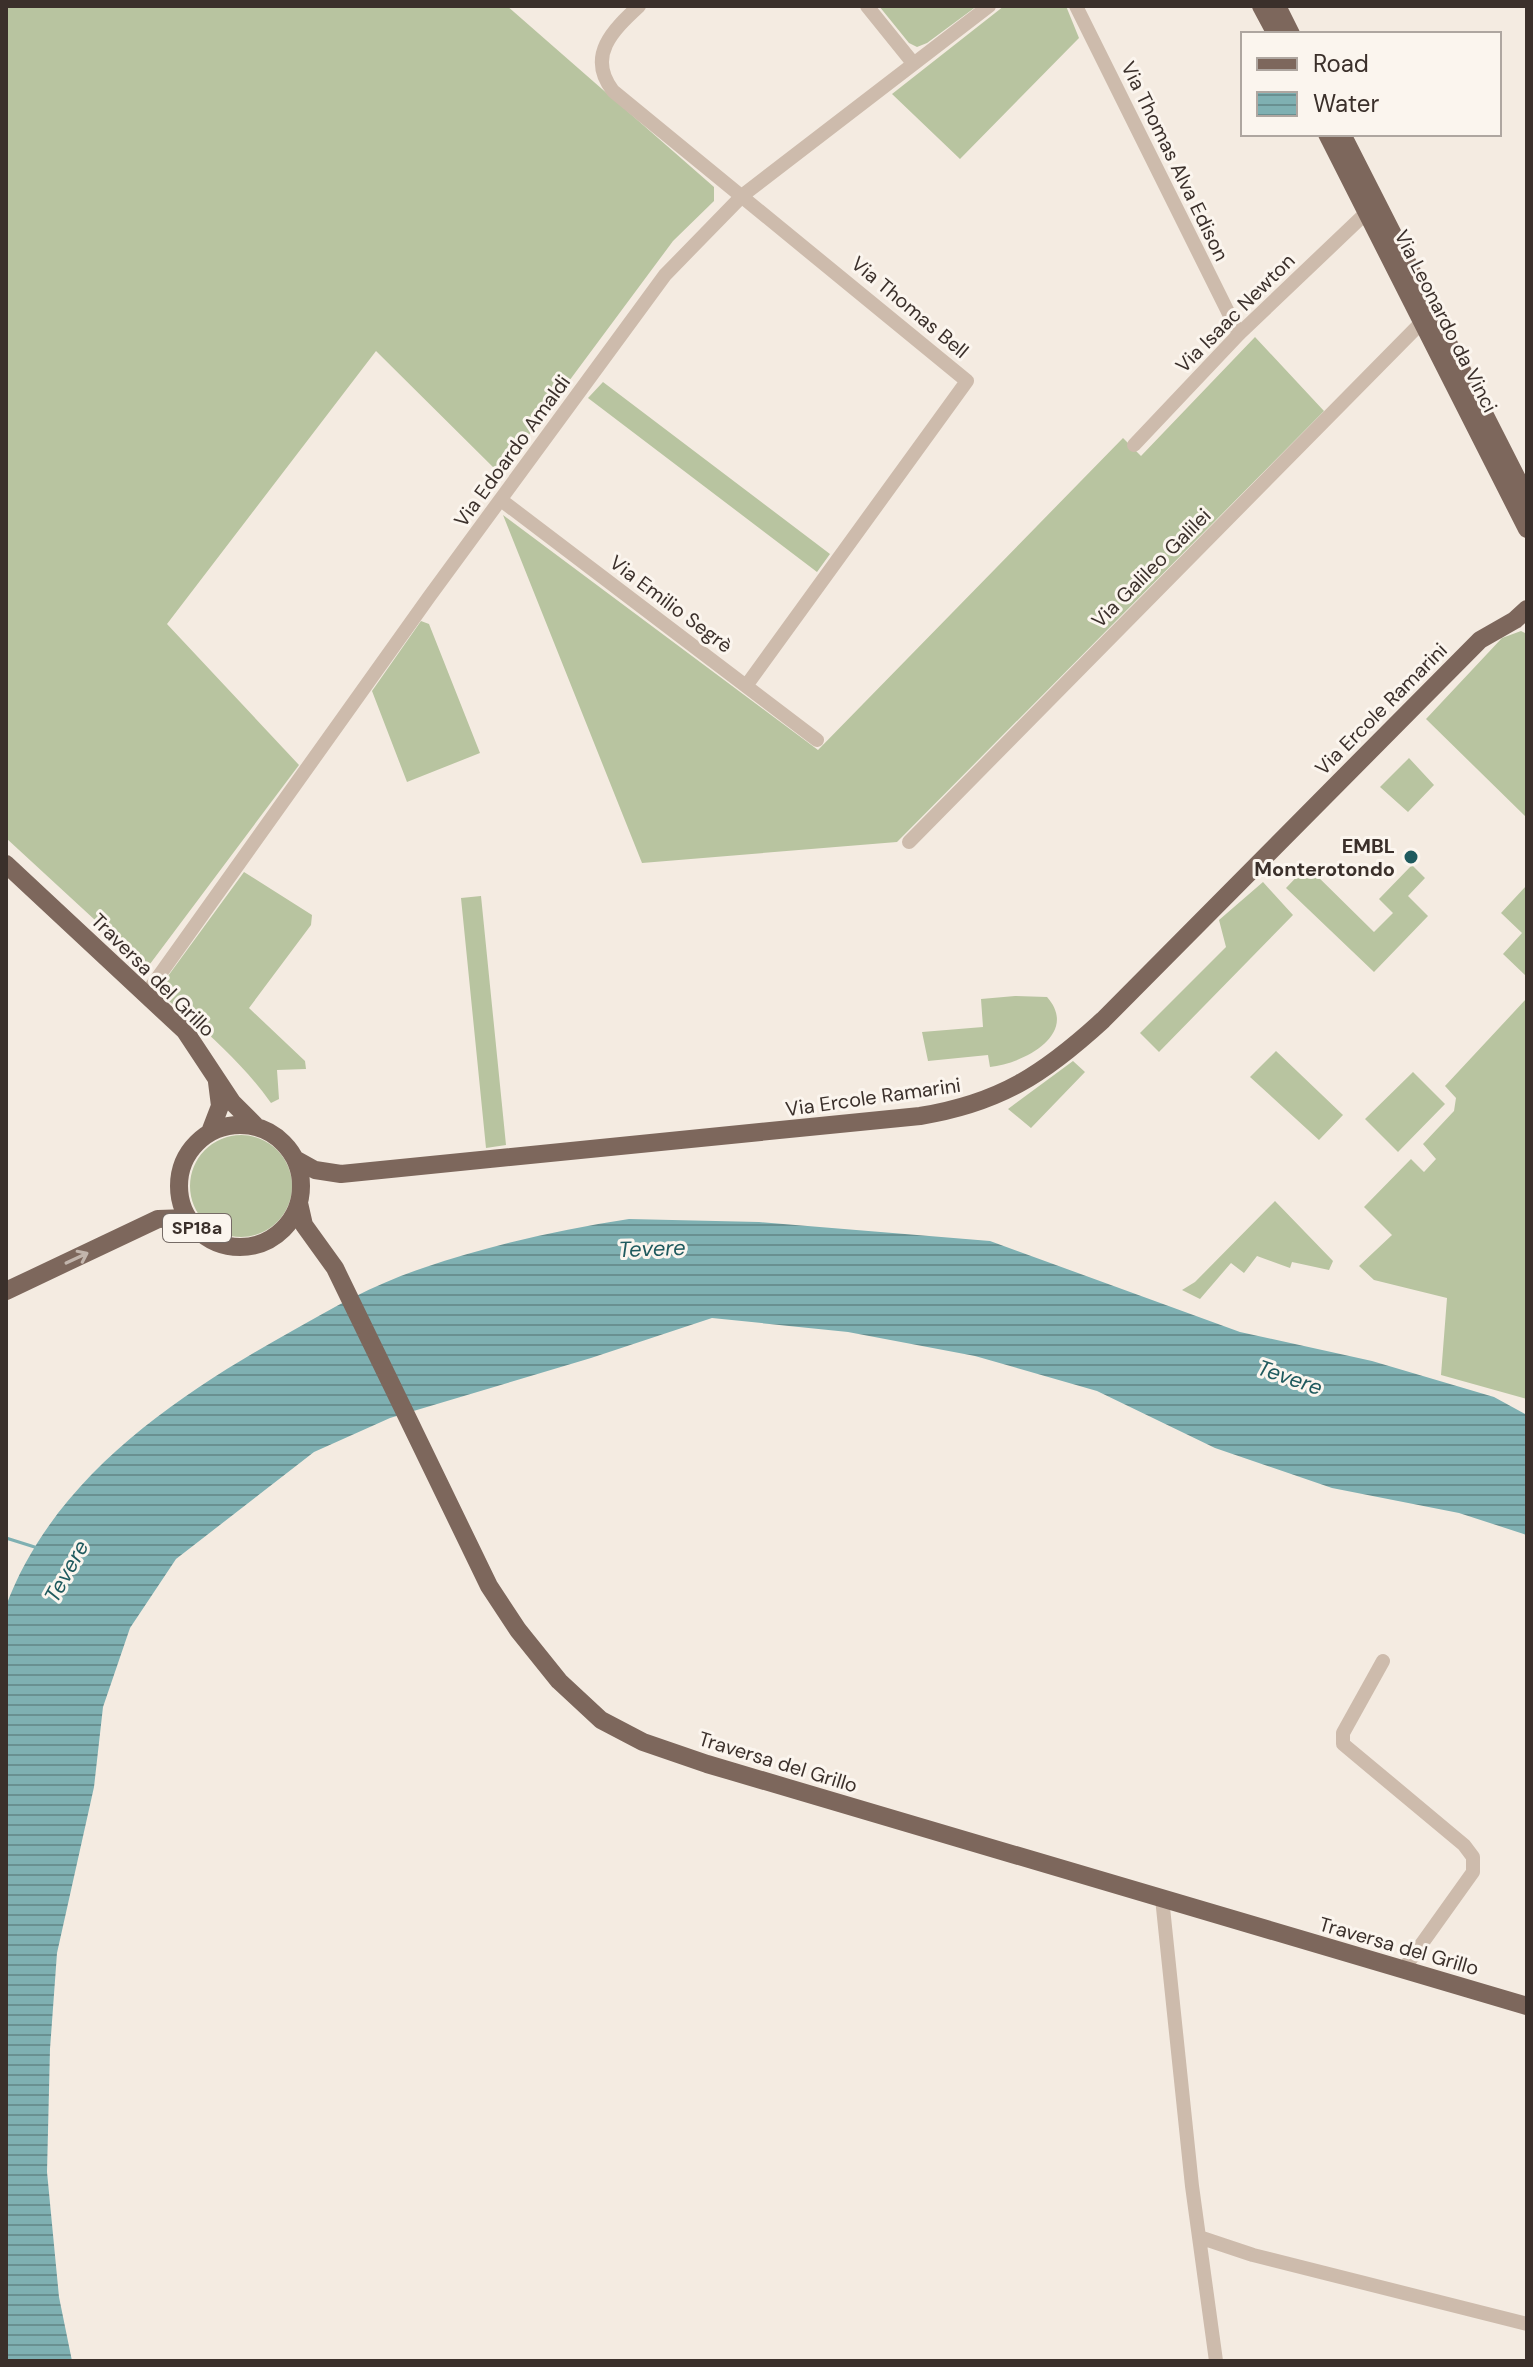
<svg xmlns="http://www.w3.org/2000/svg" width="1533" height="2367" viewBox="0 0 1533 2367" font-family="'DM Sans',sans-serif">
	<style>
		.grass { fill: #b8c4a0 }
		.water { fill: url(#water-rules) }
		.lines { fill: none; stroke-linecap: round; stroke-linejoin: round }
		.stream { stroke: #7fb0b2; stroke-width: 3 }
		.minor { stroke: #cdbbac; stroke-width: 14 }
		.major { stroke: #7d675c; stroke-width: 18 }
		.oneway { stroke: #c2b5ac }
		.poi-dot { fill: #1f5a5e; stroke: #fbf5ee; stroke-width: 3 }
		.labels { text-anchor: middle; stroke-width: 6; stroke-linejoin: round; paint-order: stroke }
		.shield { fill: #fbf5ee; stroke: #756b66; stroke-width: 2 }
		.shield-label { font-size: 18px; font-weight: bold; fill: #3b302b }
		.street-label { font-size: 20px; fill: #3b302b; stroke: #fbf5ee }
		.poi-label { font-size: 20px; font-weight: bold; fill: #3b302b; stroke: #fbf5ee; text-anchor: end }
		.water-label { font-size: 22px; font-style: italic; fill: #1f5a5e; stroke: #fbf5ee }
	</style>
	<defs>
		<pattern id="water-rules" width="6" height="5" patternUnits="userSpaceOnUse" patternTransform="scale(2)"><rect width="6" height="5" fill="#7fb0b2"/><path d="M0 2.5h6" fill="none" stroke="#699091"/></pattern>
	</defs>
	<rect width="100%" height="100%" fill="#f4ebe1"/>
	<path class="grass" d="M 6,6 L 507,6 L 714,187 L 714,201 L 673,241 L 500,474 L 376,351 L 167,624 L 299,765 L 147,968 L 6,838 Z
		M 879,6 L 977,6 L 927,43 L 917,47 L 909,43 Z
		M 1004,6 L 1066,6 L 1079,38 L 960,159 L 892,94 Z
		M 1255,337 L 1324,411 L 897,842 L 642,863 L 503,515 L 818,750 L 1123,438 L 1141,456 Z
		M 603,382 L 830,554 L 817,572 L 588,398 Z
		M 421,621 L 429,624 L 480,753 L 407,782 L 372,691 Z
		M 1521,631 L 1527,634 L 1527,818 L 1426,719 L 1502,638 Z
		M 1409,758 L 1434,785 L 1408,812 L 1380,787 Z
		M 1412,865 L 1425,878 L 1408,896 L 1428,916 L 1374,972 L 1286,888 L 1307,866 L 1374,932 L 1393,913 L 1379,899 Z
		M 244,872 L 312,915 L 311,925 L 249,1008 L 305,1061 L 306,1069 L 277,1070 L 279,1099 L 271,1103 C 241,1061 201,1026 161,995 L 160,987 Z
		M 1263,882 L 1293,915 L 1159,1052 L 1140,1033 L 1226,947 L 1219,920 Z
		M 1527,885 L 1527,977 L 1503,954 L 1522,933 L 1501,913 Z
		M 481,896 L 506,1145 L 486,1148 L 461,898 Z
		M 1015,996 L 1047,997 C 1080,1034 1023,1064 990,1067 L 988,1055 L 928,1061 L 922,1032 L 983,1027 L 981,999 Z
		M 1527,998 L 1527,1399 L 1441,1375 L 1447,1298 L 1374,1280 L 1359,1266 L 1392,1235 L 1364,1207 L 1411,1159 L 1424,1172 L 1436,1159 L 1423,1144 L 1454,1111 L 1456,1098 L 1445,1086 Z
		M 1276,1051 L 1343,1115 L 1319,1140 L 1250,1077 Z
		M 1073,1061 L 1085,1072 L 1031,1128 L 1008,1109 Z
		M 1413,1072 L 1445,1104 L 1398,1152 L 1365,1119 Z
		M190 1186a51 51 0 1 1 102 0a51 51 0 1 1-102 0Z
		M 1275,1201 L 1333,1261 L 1329,1270 L 1292,1262 L 1290,1268 L 1257,1256 L 1244,1273 L 1231,1263 L 1200,1299 L 1182,1290 L 1195,1282 Z"/>
	<path class="water" d="M 629,1219 L 759,1222 L 990,1241 L 1240,1332 L 1372,1361 L 1494,1397 L 1527,1415 L 1527,1535 L 1459,1513 L 1332,1488 L 1215,1448 L 1097,1391 L 975,1356 L 848,1332 L 712,1318 L 591,1358 L 390,1418 L 314,1452 L 176,1559 L 130,1628 L 103,1707 L 94,1787 L 57,1953 L 50,2049 L 47,2172 L 59,2297 L 72,2361 L 6,2361 L 6,1606 C 54,1477 177,1395 292,1331 C 334,1307 377,1283 423,1268 C 491,1245 558,1230 629,1219 Z"/>
	<g class="lines">
		<path class="stream" d="M 6,1538 L 41,1549"/>
		<path class="minor" d="M 639,6 C 613,30 586,56 613,91 L 967,381 L 746,686
			M 867,6 L 913,63
			M 1076,6 L 1239,334
			M 1134,445 L 1239,334 L 1367,212
			M 501,500 L 817,740
			M 909,842 L 1421,323
			M 146,994 L 429,597 L 665,275 L 743,195 L 989,6
			M 1383,1661 L 1343,1733 L 1343,1744 L 1464,1845 L 1473,1857 L 1473,1872 L 1403,1970
			M 1162,1898 L 1192,2186 L 1216,2361
			M 1199,2237 L 1253,2255 L 1527,2324"/>
		<path class="major" d="M 1261,6 L 1276,34
			M 1277,6 L 1291,34
			M 1327,134 L 1527,529
			M 1342,134 L 1527,498
			M 6,864 L 185,1031 L 232,1102 L 255,1125
			M179 1186a61 61 0 1 1 122 0a61 61 0 1 1-122 0Z
			M 210,1132 L 220,1106 L 217,1082
			M 297,1160 L 315,1170 L 341,1174 L 920,1116 C 1000,1103 1044,1074 1103,1020 L 1480,640 L 1515,620 L 1527,609
			M 299,1203 L 304,1225 L 335,1268 L 489,1586 L 518,1630 L 559,1681 L 601,1720 L 643,1742 L 707,1764 L 1527,2006
			M 6,1291 L 158,1219 L 188,1218"/>
	</g>
	<defs><path id="oneway-shaft" d="M-6 0H5M1.5-3L5.5 0L1.5 3" fill="none" stroke-width="1.6" stroke-linecap="round" stroke-linejoin="round" transform="scale(2)"/></defs>
	<use class="oneway" href="#oneway-shaft" transform="translate(77 1258) rotate(-25)"/>
	<circle class="poi-dot" cx="1411" cy="857" r="8"/>
	<g class="labels">
		<rect class="shield" x="163" y="1214" width="68" height="28" rx="6"/>
		<g class="shield-label">
			<text x="197" y="1234">SP18a</text>
		</g>
		<g class="street-label">
			<text transform="translate(1175 161) rotate(64)" y="7">Via Thomas Alva Edison</text>
			<text transform="translate(910 307) rotate(40)" y="7">Via Thomas Bell</text>
			<text transform="translate(1235 313) rotate(-45)" y="7">Via Isaac Newton</text>
			<text transform="translate(1446 321) rotate(63)" y="7">Via Leonardo da Vinci</text>
			<text transform="translate(512 451) rotate(-54)" y="7">Via Edoardo Amaldi</text>
			<text transform="translate(1151 568) rotate(-45)" y="7">Via Galileo Galilei</text>
			<text transform="translate(671 604) rotate(37)" y="7">Via Emilio Segrè</text>
			<text transform="translate(1381 709) rotate(-45)" y="7">Via Ercole Ramarini</text>
			<text transform="translate(153 975) rotate(45)" y="7">Traversa del Grillo</text>
			<text transform="translate(873 1097) rotate(-8)" y="7">Via Ercole Ramarini</text>
			<text transform="translate(778 1762) rotate(17)" y="7">Traversa del Grillo</text>
			<text transform="translate(1399 1946) rotate(16)" y="7">Traversa del Grillo</text>
		</g>
		<g class="poi-label">
			<text x="1395" y="853">EMBL<tspan x="1395" dy="23">Monterotondo</tspan></text>
		</g>
		<g class="water-label">
			<text transform="translate(652 1248) rotate(-2)" y="8">Tevere</text>
			<text transform="translate(1290 1377) rotate(19)" y="8">Tevere</text>
			<text transform="translate(66 1571) rotate(-61)" y="8">Tevere</text>
		</g>
	</g>
	<rect width="1533" height="2367" fill="none" stroke="#3b302b" stroke-width="16"/>
	<rect x="1241" y="32" width="260" height="104" fill="#fbf5ee" stroke="#aea6a0" stroke-width="2"/>
	<rect x="1257" y="58" width="40" height="12" fill="#7d675c" stroke="#aea6a0" stroke-width="2"/>
	<text x="1313" y="72" font-size="24" fill="#3b302b">Road</text>
	<rect x="1257" y="92" width="40" height="24" fill="url(#water-rules)" stroke="#aea6a0" stroke-width="2"/>
	<text x="1313" y="112" font-size="24" fill="#3b302b">Water</text>
</svg>
